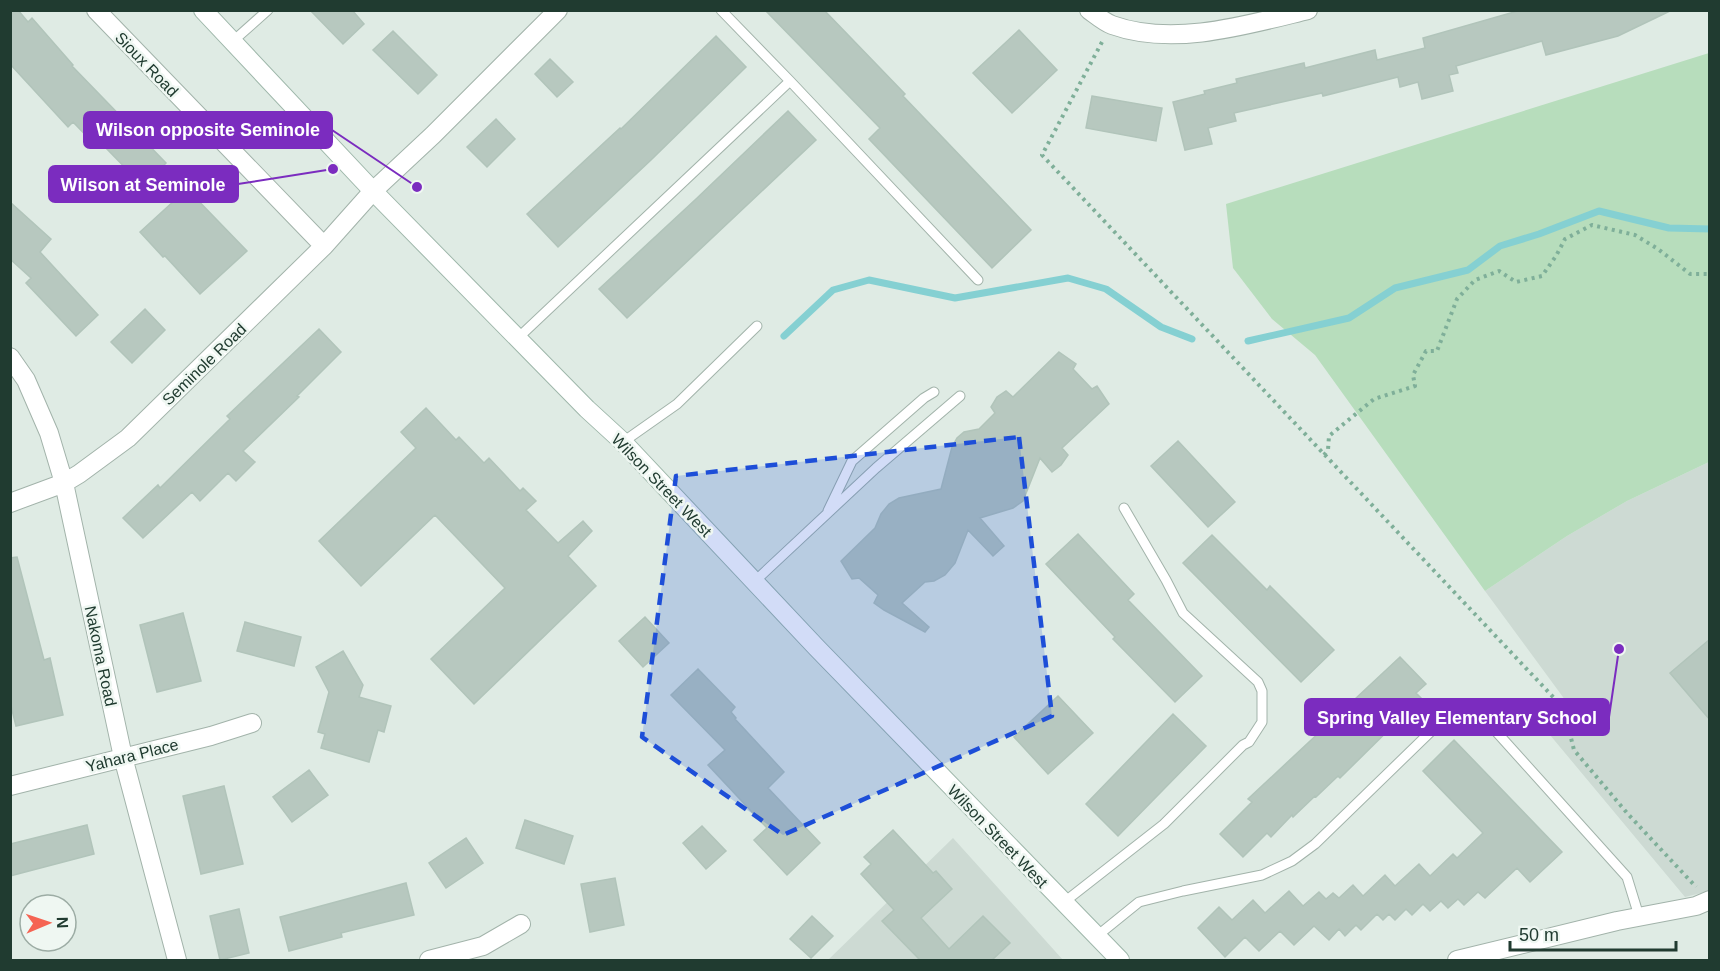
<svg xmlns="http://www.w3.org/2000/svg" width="1720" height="971" viewBox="0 0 1720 971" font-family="Helvetica,sans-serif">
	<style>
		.built { fill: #cddad3 }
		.green { fill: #b7ddbc }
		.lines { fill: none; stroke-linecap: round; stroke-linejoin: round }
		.stream { stroke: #85d0d2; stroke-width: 7 }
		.building { fill: #b7c8bf; stroke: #b1c4ba; stroke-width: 1.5 }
		.lane-casing { stroke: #a2b3aa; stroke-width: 11 }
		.street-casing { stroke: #a2b3aa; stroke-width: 20 }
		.secondary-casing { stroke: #9eb7aa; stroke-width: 20 }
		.path { stroke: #7faf99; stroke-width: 4; stroke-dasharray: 3 4.5; stroke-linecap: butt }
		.lane { stroke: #fff; stroke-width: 9 }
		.street { stroke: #fff; stroke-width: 18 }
		.secondary { stroke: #fff; stroke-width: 18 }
		.marked { fill: #1d4ed8; fill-opacity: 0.2; stroke: #1d4ed8; stroke-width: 4.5; stroke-dasharray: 12 8; stroke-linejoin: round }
		.labels { text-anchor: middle; stroke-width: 5; stroke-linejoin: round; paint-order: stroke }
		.street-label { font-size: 16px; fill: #203b30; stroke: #eff7f2 }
		.leader { fill: none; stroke: #7b2cbf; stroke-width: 2 }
		.callout-dot { fill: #7b2cbf; stroke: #eff7f2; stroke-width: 2 }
		.callout { fill: #7b2cbf; stroke: #7b2cbf; stroke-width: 2 }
		.callout-label { font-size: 18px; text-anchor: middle; font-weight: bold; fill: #fff }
	</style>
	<rect width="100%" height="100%" fill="#dfebe4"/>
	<path class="built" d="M 1709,462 L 1709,891 L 1685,897 L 1545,729 L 1571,708 L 1485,591 L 1567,536 L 1627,501 Z
		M 953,838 L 1063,960 L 828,960 Z"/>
	<path class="green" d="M 1709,53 L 1709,462 L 1627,501 L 1567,536 L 1485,591 L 1315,355 L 1272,319 L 1233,268 L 1226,204 Z"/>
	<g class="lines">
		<path class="stream" d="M 784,336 L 833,290 L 869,280 L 955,298 L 1068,278 L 1106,289 L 1161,327 L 1192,339
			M 1248,341 L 1349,318 L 1395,288 L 1468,270 L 1500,246 L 1539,234 L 1599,211 L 1669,228 L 1710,229"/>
	</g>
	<path class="building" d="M 10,10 L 18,10 L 28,22 L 32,18 L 73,65 L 72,66 L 166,163 L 143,186 L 102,144 L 98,148 L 73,122 L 68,127 L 10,64 Z
		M 310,10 L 352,10 L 364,24 L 343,44 Z
		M 765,10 L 824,10 L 905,94 L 903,96 L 1031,230 L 992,268 L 869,139 L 880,128 Z
		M 1521,10 L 1672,10 L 1618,36 L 1546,55 L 1542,41 L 1456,66 L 1458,73 L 1449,75 L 1453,91 L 1422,99 L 1418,82 L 1400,87 L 1398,77 L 1323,96 L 1322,93 L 1234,113 L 1236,121 L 1208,128 L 1212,144 L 1185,150 L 1173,102 L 1205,94 L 1204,91 L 1237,83 L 1236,79 L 1304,63 L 1305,68 L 1375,50 L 1377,60 L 1425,48 L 1423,38 Z
		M 1019,30 L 1057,70 L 1012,113 L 973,73 Z
		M 393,31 L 437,75 L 418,94 L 373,50 Z
		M 716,36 L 746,67 L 651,160 L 558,247 L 527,214 L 620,128 L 621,129 Z
		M 550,59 L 573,82 L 557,97 L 535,74 Z
		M 1092,96 L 1162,108 L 1156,141 L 1086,128 Z
		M 788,111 L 816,140 L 627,318 L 599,289 L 696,199 Z
		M 496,119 L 515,139 L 487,167 L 467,147 Z
		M 187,189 L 247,251 L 200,294 L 165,256 L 163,257 L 140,232 Z
		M 10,202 L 51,239 L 40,252 L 98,315 L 76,336 L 26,283 L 31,278 L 10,259 Z
		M 145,309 L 165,330 L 132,363 L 111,342 Z
		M 319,329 L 341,352 L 297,396 L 299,397 L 243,451 L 255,462 L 236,481 L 228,473 L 200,501 L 192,492 L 143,538 L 123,518 L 158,485 L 160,488 L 230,419 L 227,416 Z
		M 1059,352 L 1076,364 L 1073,369 L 1092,389 L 1097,386 L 1109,404 L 1062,448 L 1068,455 L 1061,465 L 1052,472 L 1040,458 L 1023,501 L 1013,508 L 980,518 L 1004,546 L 993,556 L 968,530 L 955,563 L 945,575 L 934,581 L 925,582 L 902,603 L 929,627 L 925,632 L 884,610 L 874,603 L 878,595 L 859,578 L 852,579 L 841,561 L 875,528 L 881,514 L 889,504 L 899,498 L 941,489 L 952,447 L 957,438 L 964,432 L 979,429 L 995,413 L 991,407 L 997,397 L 1006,391 L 1013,397 Z
		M 426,408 L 456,440 L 459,437 L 484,463 L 489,458 L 520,491 L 523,488 L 536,501 L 526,510 L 558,543 L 583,521 L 592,531 L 568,556 L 596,586 L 474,704 L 431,659 L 505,588 L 435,515 L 361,586 L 319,541 L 416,448 L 401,432 Z
		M 1178,441 L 1235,502 L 1208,527 L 1151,466 Z
		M 1078,534 L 1134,594 L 1128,600 L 1202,676 L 1175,702 L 1113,639 L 1115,637 L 1046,564 Z
		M 1212,535 L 1267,590 L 1270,586 L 1334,650 L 1301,682 L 1183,563 Z
		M 17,557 L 44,660 L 50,658 L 63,715 L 16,726 L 10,702 L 10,558 Z
		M 183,613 L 201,681 L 157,692 L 140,625 Z
		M 645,617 L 669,643 L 643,667 L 619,641 Z
		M 245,622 L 301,637 L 294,666 L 237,651 Z
		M 1710,639 L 1710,720 L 1670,673 Z
		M 343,651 L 363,685 L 359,697 L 391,706 L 384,732 L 378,730 L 369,762 L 321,748 L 325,734 L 318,732 L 329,692 L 316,667 Z
		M 1400,657 L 1426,684 L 1416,693 L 1421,698 L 1340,778 L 1338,776 L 1316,797 L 1315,796 L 1293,817 L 1292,815 L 1271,837 L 1267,833 L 1243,857 L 1220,834 L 1252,802 L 1248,799 Z
		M 698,669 L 735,707 L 731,712 L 736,718 L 735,719 L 784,772 L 768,788 L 820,843 L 787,875 L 754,840 L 767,828 L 708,765 L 725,750 L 671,695 Z
		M 1058,696 L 1093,733 L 1048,774 L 1014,737 Z
		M 1173,714 L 1206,746 L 1118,836 L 1086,804 Z
		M 1454,740 L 1562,852 L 1530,882 L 1517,868 L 1485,898 L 1478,892 L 1464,905 L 1458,899 L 1448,908 L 1441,901 L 1430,911 L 1423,904 L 1412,915 L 1406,909 L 1395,920 L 1389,914 L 1383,920 L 1377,914 L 1361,930 L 1356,925 L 1345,936 L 1339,929 L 1329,940 L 1314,926 L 1294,945 L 1280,931 L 1259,951 L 1245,937 L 1225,957 L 1198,928 L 1219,907 L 1232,920 L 1253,900 L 1265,913 L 1289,891 L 1303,906 L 1319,892 L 1326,899 L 1333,893 L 1339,898 L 1353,885 L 1363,896 L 1385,875 L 1395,886 L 1419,864 L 1430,876 L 1453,854 L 1457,858 L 1483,833 L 1423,771 Z
		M 309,770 L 328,795 L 292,822 L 273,797 Z
		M 224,786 L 243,864 L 201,874 L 183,796 Z
		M 525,820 L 573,836 L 564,864 L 516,848 Z
		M 87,825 L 94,854 L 10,876 L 10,844 Z
		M 702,826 L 726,851 L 706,869 L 683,843 Z
		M 893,830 L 933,873 L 936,871 L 952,889 L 921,918 L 949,949 L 983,916 L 1010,943 L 992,960 L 920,960 L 882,921 L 894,910 L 861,874 L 871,864 L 864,857 Z
		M 466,838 L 483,863 L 446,888 L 429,863 Z
		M 615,878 L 624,925 L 590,932 L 581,884 Z
		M 406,883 L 414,915 L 341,933 L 342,937 L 289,951 L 280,917 Z
		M 239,909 L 249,953 L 220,960 L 210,916 Z
		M 812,916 L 833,936 L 811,958 L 790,939 Z"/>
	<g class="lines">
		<g class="lane-casing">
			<path id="lane" d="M 721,10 L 790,81 L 978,280
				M 232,42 L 268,10
				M 518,338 L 790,81
				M 623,442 L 677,404 L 757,326
				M 828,511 L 852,461 L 924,398 L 934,392
				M 754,582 L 876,468 L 960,396
				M 1063,903 L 1164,824 L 1243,745 L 1249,742 L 1262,722 L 1262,691 L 1258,682 L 1183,613 L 1166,580 L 1124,508
				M 1097,936 L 1139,902 L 1183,891 L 1262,875 L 1292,861 L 1315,844 L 1452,711 C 1463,707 1474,708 1483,717 L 1627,877 L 1639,916"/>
		</g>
		<g class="street-casing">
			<path id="street" d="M 96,10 L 324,246
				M 1089,10 C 1096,15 1104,22 1112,25 C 1173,47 1247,25 1308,10
				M 10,357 L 26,380 L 49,433 L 64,483 L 123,757 L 177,960
				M 10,503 L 64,483 L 79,474 L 128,438 L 324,246 L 373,191 L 433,135 L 558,10
				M 10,786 L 211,736 L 252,723
				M 429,960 L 483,946 L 521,924
				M 1457,960 L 1617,921 L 1696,906 L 1710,900"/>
		</g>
		<g class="secondary-casing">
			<path id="secondary" d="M 203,10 L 373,191 L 587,409 L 623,442 L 816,647 L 1120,960"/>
		</g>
		<path class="path" d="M 1102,42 L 1042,155 L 1572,717 L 1570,734 L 1574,750 L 1627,813 L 1696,887
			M 1324,455 L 1328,450 L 1329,436 L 1374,399 L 1415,386 L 1413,375 L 1426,351 L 1437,351 L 1457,299 L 1475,280 L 1499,271 L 1516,282 L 1542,276 L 1556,256 L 1565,239 L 1592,225 L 1635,235 L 1658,249 L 1690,274 L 1710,274"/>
		<use href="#lane" class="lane"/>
		<use href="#street" class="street"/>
		<use href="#secondary" class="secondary"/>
	</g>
	<path class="marked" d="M 1019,437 L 1052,716 L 783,835 L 642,737 L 676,476 Z"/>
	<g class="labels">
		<g class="street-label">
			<text transform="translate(147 64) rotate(46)" y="6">Sioux Road</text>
			<text transform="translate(204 364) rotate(-44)" y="6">Seminole Road</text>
			<text transform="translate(662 485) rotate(46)" y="6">Wilson Street West</text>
			<text transform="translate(101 656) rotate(78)" y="6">Nakoma Road</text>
			<text transform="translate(132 755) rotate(-14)" y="6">Yahara Place</text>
			<text transform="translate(998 836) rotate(46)" y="6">Wilson Street West</text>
		</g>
	</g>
	<path class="leader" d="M417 187L332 130M333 169L238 184M1619 649L1609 717"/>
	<g class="callout-dot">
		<circle cx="417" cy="187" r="6"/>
		<circle cx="333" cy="169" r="6"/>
		<circle cx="1619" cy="649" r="6"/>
	</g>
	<g class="callout">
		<rect x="84" y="112" width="248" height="36" rx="6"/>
		<rect x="49" y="166" width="189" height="36" rx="6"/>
		<rect x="1305" y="699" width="304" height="36" rx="6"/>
	</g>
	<g class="callout-label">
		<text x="208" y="136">Wilson opposite Seminole</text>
		<text x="143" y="191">Wilson at Seminole</text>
		<text x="1457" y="724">Spring Valley Elementary School</text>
	</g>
	<rect width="1720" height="971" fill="none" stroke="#203b30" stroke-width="24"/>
	<g transform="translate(48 923) rotate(88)"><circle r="28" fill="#eff7f2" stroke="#9caca4" stroke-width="1.5"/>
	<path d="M0-4.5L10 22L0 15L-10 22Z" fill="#f56453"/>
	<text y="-9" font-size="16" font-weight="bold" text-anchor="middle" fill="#203b30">N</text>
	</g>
	<path d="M1510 941v9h166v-9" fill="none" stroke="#203b30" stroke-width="3"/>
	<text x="1519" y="941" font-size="18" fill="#203b30" stroke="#eff7f2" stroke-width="4.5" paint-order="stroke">50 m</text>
</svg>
